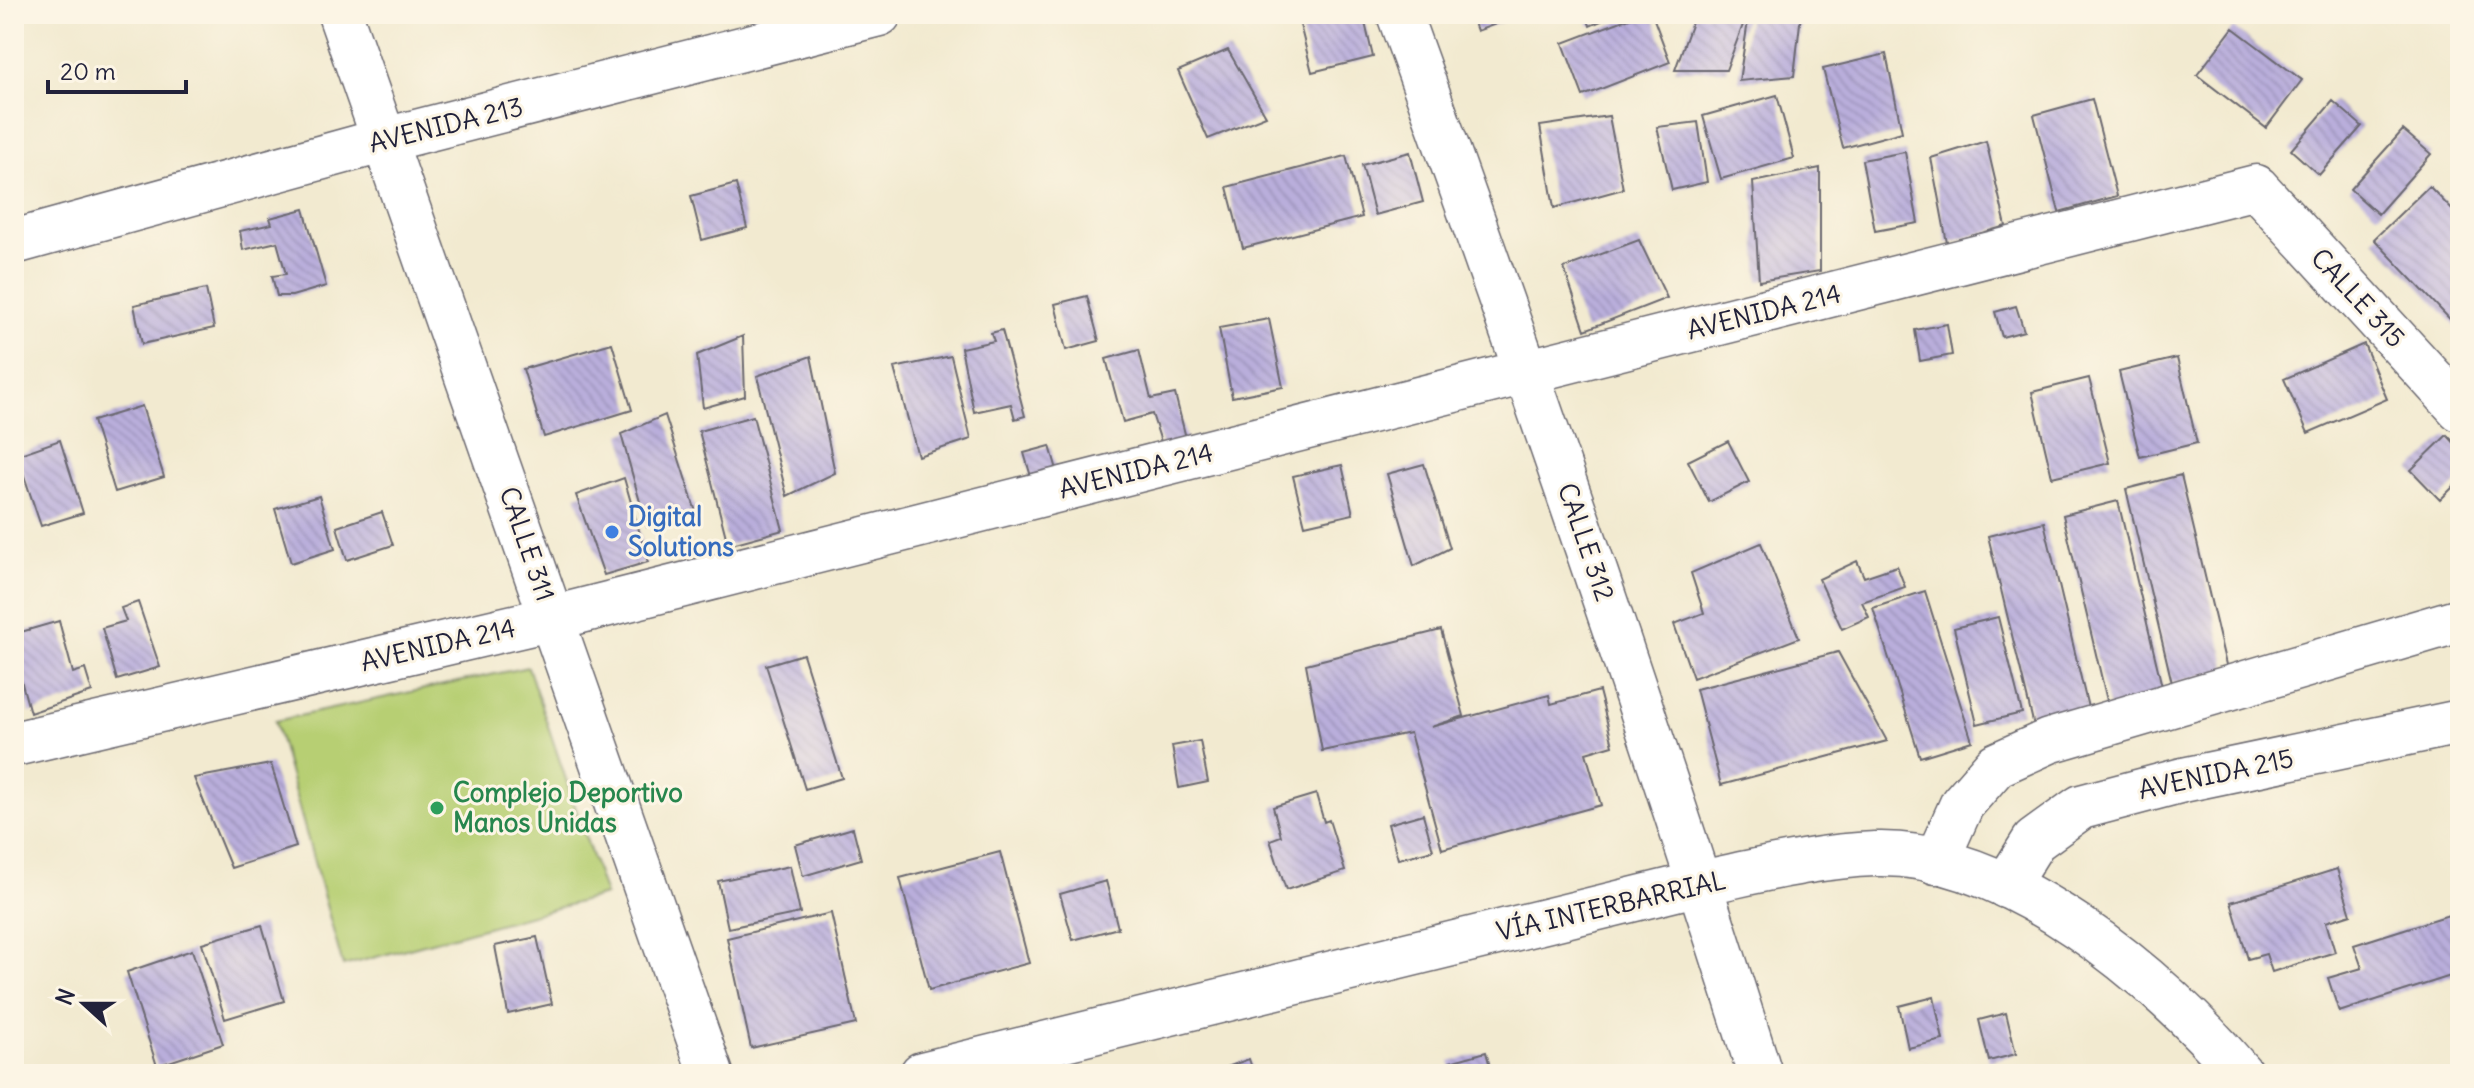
<svg xmlns="http://www.w3.org/2000/svg" width="2474" height="1088" viewBox="0 0 2474 1088" font-family="Delius,sans-serif">
	<style>
		.garden { fill: #b7cf73; stroke: #6c7857; stroke-width: 2 }
		.building { fill: url(#building-back-hatch) }
		.lines { fill: none; stroke-linecap: round; stroke-linejoin: round }
		.minor-casing { stroke: #6b686f; stroke-width: 47 }
		.major-casing { stroke: #6b686f; stroke-width: 47 }
		.minor { stroke: #fff; stroke-width: 44 }
		.major { stroke: #fff; stroke-width: 44 }
		.shop-dot { fill: #3f7fe0; stroke: #fcf5e5; stroke-width: 3 }
		.leisure-dot { fill: #2e9e5b; stroke: #fcf5e5; stroke-width: 3 }
		.labels { text-anchor: middle; stroke-width: 6; stroke-linejoin: round; paint-order: stroke }
		.street-label { font-size: 26px; fill: #22223b; stroke: #fcf5e5 }
		.shop-label { font-size: 26px; font-weight: bold; fill: #366cbe; stroke: #fcf5e5; text-anchor: start }
		.leisure-label { font-size: 26px; font-weight: bold; fill: #27864d; stroke: #fcf5e5; text-anchor: start }
	</style>
	<defs>
		<pattern id="building-back-hatch" width="6" height="6" patternUnits="userSpaceOnUse" patternTransform="scale(2)"><rect width="6" height="6" fill="#b9aedb"/><path d="M-1 5l2 2M0 0l6 6M5-1l2 2" fill="none" stroke="#9f95bd"/></pattern>
	</defs>
	<rect width="100%" height="100%" fill="#fcf5e5"/>
	<filter id="ink" filterUnits="userSpaceOnUse"><feTurbulence type="fractalNoise" baseFrequency=".0125" numOctaves="2"/><feDisplacementMap in="SourceGraphic" scale="16" xChannelSelector="R" yChannelSelector="G"/><feConvolveMatrix kernelMatrix="1 2 1 2 8 2 1 2 1" color-interpolation-filters="sRGB"/></filter>
	<filter id="wash" filterUnits="userSpaceOnUse"><feTurbulence type="fractalNoise" baseFrequency=".006" numOctaves="4" result="noise"/><feDisplacementMap in="SourceGraphic" scale="32" xChannelSelector="R" yChannelSelector="G"/><feGaussianBlur stdDeviation="1.8" result="paint"/><feColorMatrix in="noise" values="0 0 0 0 0 0 0 0 0 0 0 0 0 0 0 0 0 1.4 0 .05"/><feComposite in="paint" operator="in"/></filter>
	<g filter="url(#wash)">
		<rect width="100%" height="100%" fill="#f2ead0"/>
		<path class="garden" d="M 528,667 L 605,895 L 343,966 L 275,721 Z"/>
		<g id="blocks">
			<path class="building" d="M 1330,14 L 1363,14 L 1373,57 L 1312,72 L 1299,21 Z
				M 1471,14 L 1523,14 L 1477,31 Z
				M 1586,14 L 1617,14 L 1590,26 Z
				M 1640,14 L 1652,14 L 1670,62 L 1583,96 L 1563,43 Z
				M 1695,14 L 1747,14 L 1726,70 L 1675,70 Z
				M 1749,14 L 1801,14 L 1794,76 L 1739,81 Z
				M 2233,28 L 2302,80 L 2266,128 L 2197,75 Z
				M 1228,50 L 1266,116 L 1208,139 L 1178,71 Z
				M 1886,54 L 1902,132 L 1843,148 L 1823,69 Z
				M 1777,95 L 1794,158 L 1721,179 L 1703,116 Z
				M 2092,99 L 2117,196 L 2059,212 L 2034,115 Z
				M 2333,101 L 2362,126 L 2319,175 L 2291,150 Z
				M 1609,116 L 1623,189 L 1554,208 L 1540,126 Z
				M 1698,122 L 1707,182 L 1672,190 L 1657,127 Z
				M 2403,130 L 2431,154 L 2378,214 L 2350,189 Z
				M 1986,141 L 2006,226 L 1947,243 L 1931,158 Z
				M 1410,152 L 1423,202 L 1375,215 L 1362,165 Z
				M 1905,152 L 1918,223 L 1875,231 L 1862,160 Z
				M 1346,156 L 1362,217 L 1243,248 L 1227,187 Z
				M 1820,168 L 1820,271 L 1759,281 L 1753,182 Z
				M 736,184 L 747,228 L 702,240 L 691,196 Z
				M 2429,186 L 2460,218 L 2460,330 L 2374,239 Z
				M 304,209 L 326,286 L 292,296 L 277,296 L 272,276 L 286,274 L 277,242 L 243,250 L 240,231 L 272,224 L 270,218 Z
				M 1639,240 L 1667,298 L 1585,330 L 1564,268 Z
				M 206,289 L 214,328 L 142,344 L 134,305 Z
				M 1087,296 L 1099,341 L 1066,350 L 1055,304 Z
				M 2016,306 L 2024,331 L 2002,337 L 1995,312 Z
				M 1269,319 L 1283,387 L 1232,397 L 1219,328 Z
				M 1947,324 L 1952,355 L 1920,361 L 1915,330 Z
				M 1002,330 L 1025,416 L 1015,419 L 1011,404 L 974,412 L 961,348 L 994,341 L 991,333 Z
				M 743,336 L 745,396 L 703,408 L 697,355 Z
				M 612,343 L 632,410 L 544,437 L 523,369 Z
				M 2364,344 L 2387,399 L 2308,433 L 2284,379 Z
				M 1139,350 L 1151,399 L 1175,394 L 1189,450 L 1166,457 L 1152,414 L 1123,422 L 1106,359 Z
				M 811,356 L 835,473 L 787,496 L 757,376 Z
				M 951,356 L 971,439 L 918,456 L 894,368 Z
				M 2177,358 L 2197,443 L 2140,457 L 2119,372 Z
				M 2089,378 L 2110,463 L 2052,477 L 2032,392 Z
				M 142,406 L 164,477 L 115,492 L 93,421 Z
				M 665,415 L 696,512 L 647,527 L 621,434 Z
				M 753,416 L 783,530 L 728,545 L 699,431 Z
				M 2447,435 L 2460,449 L 2460,480 L 2440,500 L 2411,470 Z
				M 60,440 L 83,513 L 41,526 L 17,455 Z
				M 1728,441 L 1749,482 L 1709,502 L 1688,461 Z
				M 1050,446 L 1058,473 L 1032,480 L 1024,453 Z
				M 1424,464 L 1450,548 L 1414,566 L 1387,474 Z
				M 1342,465 L 1353,514 L 1305,525 L 1293,476 Z
				M 2181,475 L 2227,669 L 2172,683 L 2126,489 Z
				M 624,478 L 648,562 L 604,575 L 576,495 Z
				M 319,496 L 335,549 L 291,563 L 275,509 Z
				M 2118,501 L 2164,695 L 2109,709 L 2063,515 Z
				M 382,512 L 393,545 L 347,560 L 337,527 Z
				M 2044,522 L 2090,716 L 2035,730 L 1988,536 Z
				M 1761,543 L 1799,638 L 1693,678 L 1674,624 L 1704,613 L 1691,573 Z
				M 1857,561 L 1864,577 L 1897,566 L 1905,587 L 1862,602 L 1869,617 L 1842,629 L 1819,579 Z
				M 1925,591 L 1972,741 L 1920,757 L 1873,608 Z
				M 138,602 L 160,667 L 117,680 L 102,628 L 126,621 L 121,608 Z
				M 1998,617 L 2022,713 L 1977,724 L 1954,628 Z
				M 59,621 L 73,673 L 85,669 L 92,692 L 30,713 L 14,654 L 14,634 Z
				M 1441,630 L 1464,716 L 1431,727 L 1549,695 L 1551,704 L 1599,691 L 1613,745 L 1586,753 L 1601,805 L 1442,849 L 1410,733 L 1322,751 L 1306,664 Z
				M 1838,652 L 1887,741 L 1721,785 L 1696,689 Z
				M 803,654 L 842,778 L 805,789 L 766,665 Z
				M 1200,741 L 1208,782 L 1179,788 L 1172,746 Z
				M 271,764 L 296,847 L 231,868 L 194,778 Z
				M 1316,794 L 1324,822 L 1329,820 L 1345,871 L 1286,890 L 1270,840 L 1281,836 L 1273,807 Z
				M 1423,814 L 1433,850 L 1398,859 L 1388,824 Z
				M 853,828 L 861,859 L 803,876 L 795,845 Z
				M 1000,852 L 1029,963 L 929,990 L 900,878 Z
				M 790,866 L 800,913 L 728,928 L 718,881 Z
				M 2337,869 L 2351,914 L 2326,922 L 2335,952 L 2272,972 L 2266,954 L 2248,959 L 2231,902 Z
				M 1106,881 L 1118,928 L 1073,940 L 1060,894 Z
				M 831,913 L 856,1024 L 751,1048 L 727,938 Z
				M 2452,914 L 2460,939 L 2460,973 L 2339,1012 L 2328,978 L 2362,968 L 2354,945 Z
				M 262,925 L 284,1001 L 225,1019 L 202,943 Z
				M 537,937 L 552,1004 L 508,1014 L 495,946 Z
				M 192,950 L 223,1044 L 157,1066 L 127,972 Z
				M 1934,997 L 1943,1040 L 1908,1048 L 1899,1006 Z
				M 2006,1013 L 2016,1054 L 1989,1061 L 1979,1020 Z
				M 1486,1052 L 1492,1074 L 1453,1074 L 1450,1062 Z
				M 1249,1059 L 1254,1074 L 1208,1074 Z"/>
		</g>
	</g>
	<g filter="url(#ink)">
		<use href="#blocks" fill-opacity="0" stroke="#6b686f" stroke-width="2"/>
		<g class="lines">
			<g class="minor-casing">
				<path id="minor" d="M 340,14 L 711,1074
					M 1399,14 C 1526,365 1648,718 1760,1074
					M 14,242 L 385,140 L 879,14
					M 14,744 L 553,618 L 2256,187 L 2460,409
					M 1936,862 L 1962,804 L 1996,765 L 2049,741 L 2460,620
					M 2006,886 L 2034,841 L 2081,807 L 2183,780 L 2460,722"/>
			</g>
			<g class="major-casing">
				<path id="major" d="M 922,1074 L 1700,883 C 1758,871 1816,856 1875,854 C 2008,850 2160,978 2241,1074"/>
			</g>
			<use href="#minor" class="minor"/>
			<use href="#major" class="major"/>
		</g>
	</g>
	<circle class="shop-dot" cx="612" cy="532" r="8"/>
	<circle class="leisure-dot" cx="437" cy="808" r="8"/>
	<g class="labels">
		<g class="street-label">
			<text transform="translate(446 125) rotate(-14)" y="9">AVENIDA 213</text>
			<text transform="translate(2358 298) rotate(47)" y="9">CALLE 315</text>
			<text transform="translate(1764 312) rotate(-14)" y="9">AVENIDA 214</text>
			<text transform="translate(1136 471) rotate(-14)" y="9">AVENIDA 214</text>
			<text transform="translate(1586 542) rotate(71)" y="9">CALLE 312</text>
			<text transform="translate(527 544) rotate(71)" y="9">CALLE 311</text>
			<text transform="translate(438 645) rotate(-13)" y="9">AVENIDA 214</text>
			<text transform="translate(2216 774) rotate(-12)" y="9">AVENIDA 215</text>
			<text transform="translate(1611 906) rotate(-13)" y="9">VÍA INTERBARRIAL</text>
		</g>
		<g class="shop-label">
			<text x="628" y="526">Digital<tspan x="628" dy="30">Solutions</tspan></text>
		</g>
		<g class="leisure-label">
			<text x="453" y="802">Complejo Deportivo<tspan x="453" dy="30">Manos Unidas</tspan></text>
		</g>
	</g>
	<rect width="2474" height="1088" fill="none" stroke="#fcf5e5" stroke-width="48"/>
	<g transform="translate(84 1004) rotate(291)" stroke="#fcf5e5" stroke-width="6" paint-order="stroke">
	<path d="M0-6L14 30L0 20L-14 30Z" fill="#22223b"/>
	<text y="-12" font-size="22" font-weight="bold" text-anchor="middle" fill="#22223b">N</text>
	</g>
	<path d="M48 80v12h138v-12" fill="none" stroke="#22223b" stroke-width="4"/>
	<text x="60" y="80" font-size="24" fill="#22223b" stroke="#fcf5e5" stroke-width="6" paint-order="stroke">20 m</text>
</svg>
